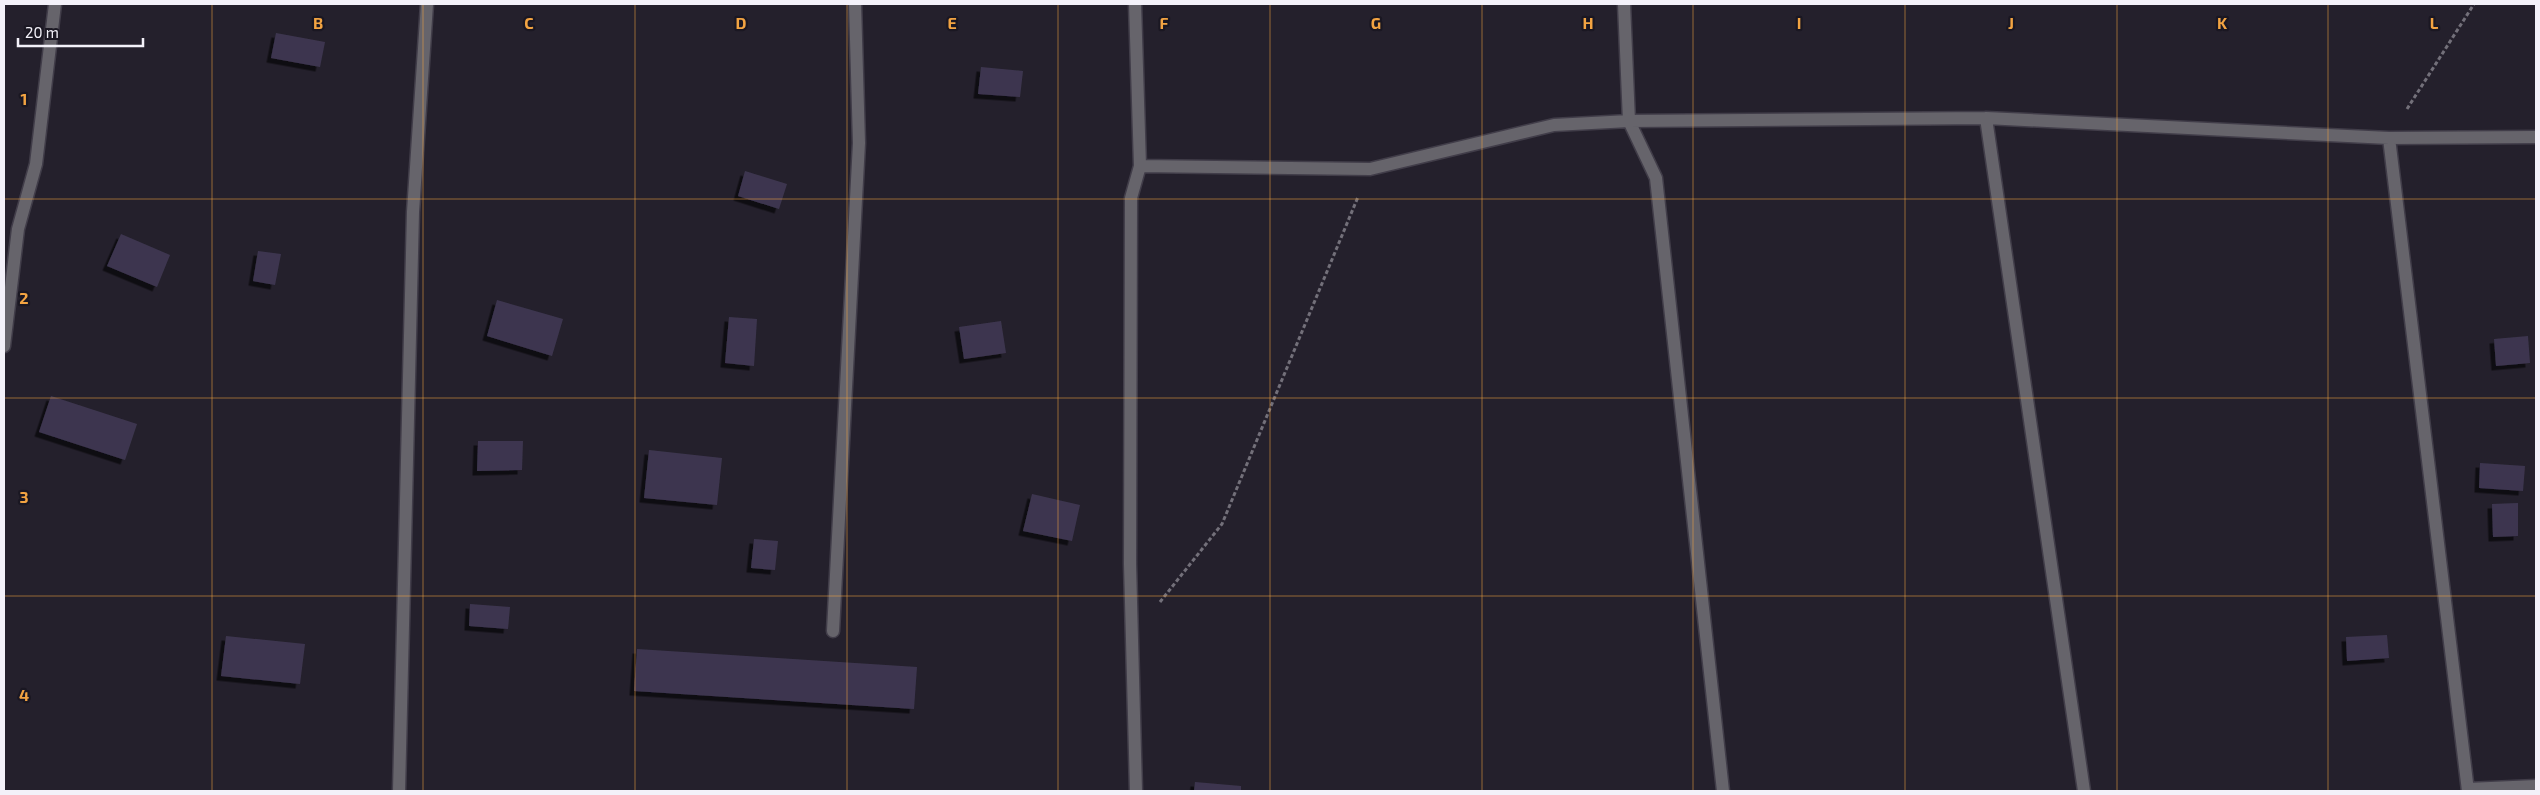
<svg xmlns="http://www.w3.org/2000/svg" width="2540" height="795" viewBox="0 0 2540 795" font-family="'Exo 2',sans-serif">
	<style>
		.building { fill: #3d364f; filter: url(#shadow) }
		.lines { fill: none; stroke-linecap: round; stroke-linejoin: round }
		.street-casing { stroke: #413d49; stroke-width: 15 }
		.path { stroke: #73707a; stroke-width: 3; stroke-dasharray: 4 2.5; stroke-linecap: butt }
		.street { stroke: #66646b; stroke-width: 12 }
		.grid { fill: none; stroke: #f3a442; stroke-width: 1; stroke-opacity: 0.55 }
		.grid-label { font-size: 16px; text-anchor: middle; font-weight: bold; fill: #f3a442; stroke: #1a1722; stroke-width: 4.5; stroke-linejoin: round; paint-order: stroke }
	</style>
	<defs>
		<filter id="shadow"><feDropShadow dx="-4.5" dy="4.5" stdDeviation="0" flood-color="#0009"/></filter>
	</defs>
	<rect width="100%" height="100%" fill="#24202c"/>
	<path class="building" d="M 276,33 L 325,42 L 320,67 L 271,58 Z
		M 981,67 L 1023,71 L 1020,97 L 978,94 Z
		M 745,171 L 787,184 L 779,209 L 738,196 Z
		M 121,234 L 170,255 L 157,287 L 107,266 Z
		M 258,251 L 281,254 L 275,285 L 253,281 Z
		M 497,300 L 563,319 L 552,356 L 487,336 Z
		M 729,317 L 757,319 L 754,366 L 725,363 Z
		M 1001,321 L 1006,353 L 964,359 L 959,327 Z
		M 2528,336 L 2530,363 L 2496,366 L 2494,339 Z
		M 51,396 L 137,424 L 125,460 L 39,432 Z
		M 478,441 L 523,441 L 522,470 L 477,471 Z
		M 649,450 L 722,458 L 717,505 L 644,498 Z
		M 2480,463 L 2525,466 L 2523,491 L 2479,488 Z
		M 1032,494 L 1080,505 L 1072,541 L 1023,531 Z
		M 2518,503 L 2518,536 L 2493,537 L 2492,504 Z
		M 754,539 L 778,541 L 775,570 L 751,568 Z
		M 470,604 L 510,607 L 508,629 L 469,626 Z
		M 2387,635 L 2389,658 L 2347,661 L 2346,637 Z
		M 226,636 L 305,644 L 300,684 L 221,676 Z
		M 637,649 L 917,667 L 914,709 L 634,691 Z
		M 1195,782 L 1241,786 L 1241,791 L 1194,791 Z"/>
	<g class="lines">
		<g class="street-casing">
			<path id="street" d="M 1135,4 L 1140,166 L 1131,198 L 1130,564 L 1136,791
				M 1624,4 L 1629,121 L 1656,178 L 1723,791
				M 1986,118 L 2084,791
				M 2389,138 L 2468,791
				M 1140,166 L 1370,169 L 1554,125 L 1629,121 L 1986,118 L 2389,138 L 2536,137
				M 4,346 L 18,229 L 36,164 L 55,4
				M 833,631 L 859,143 L 855,4
				M 2468,789 L 2536,786
				M 399,791 L 413,212 L 427,4"/>
		</g>
		<path class="path" d="M 2407,109 L 2474,4
			M 1160,602 L 1222,524 L 1358,197"/>
		<use href="#street" class="street"/>
	</g>
	<path class="grid" d="M 212,4 L 212,791M 423,4 L 423,791M 635,4 L 635,791M 847,4 L 847,791M 1058,4 L 1058,791M 1270,4 L 1270,791M 1482,4 L 1482,791M 1693,4 L 1693,791M 1905,4 L 1905,791M 2117,4 L 2117,791M 2328,4 L 2328,791M 4,199 L 2536,199M 4,398 L 2536,398M 4,596 L 2536,596"/>
	<g class="grid-label">
		<text x="318" y="29">B</text>
		<text x="529" y="29">C</text>
		<text x="741" y="29">D</text>
		<text x="952" y="29">E</text>
		<text x="1164" y="29">F</text>
		<text x="1376" y="29">G</text>
		<text x="1588" y="29">H</text>
		<text x="1799" y="29">I</text>
		<text x="2011" y="29">J</text>
		<text x="2222" y="29">K</text>
		<text x="2434" y="29">L</text>
		<text x="24" y="105">1</text>
		<text x="24" y="304">2</text>
		<text x="24" y="503">3</text>
		<text x="24" y="701">4</text>
	</g>
	<rect width="2540" height="795" fill="none" stroke="#f3f1f9" stroke-width="10"/>
	<path d="M18 38v8h125v-8" fill="none" stroke="#f3f1f9" stroke-width="2.5"/>
	<text x="25" y="38" font-size="15" fill="#f3f1f9" stroke="#1a1722" stroke-width="4" paint-order="stroke">20 m</text>
</svg>
